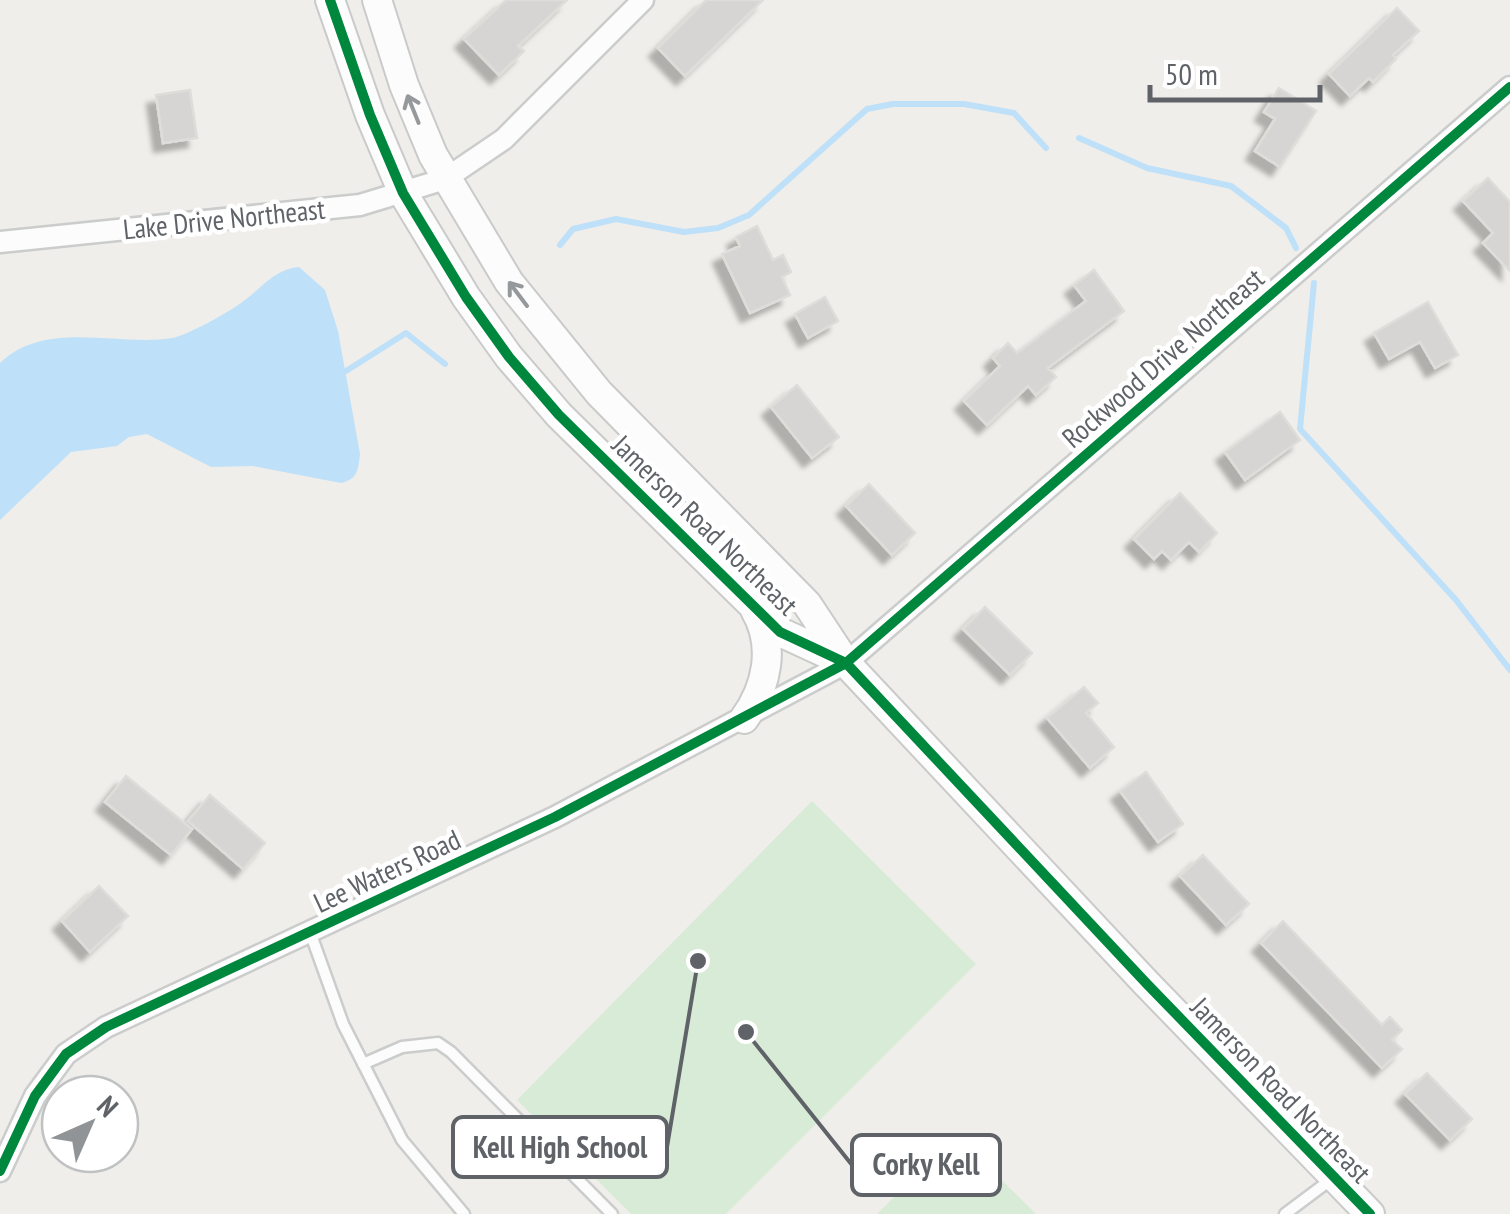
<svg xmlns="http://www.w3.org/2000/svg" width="1510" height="1214" viewBox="0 0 1510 1214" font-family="'PT Sans Narrow',sans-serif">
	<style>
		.green { fill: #d8ebd6 }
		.water { fill: #bfe0f9 }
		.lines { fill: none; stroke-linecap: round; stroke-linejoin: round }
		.stream { stroke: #bfe0f9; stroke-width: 6 }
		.building { fill: #d6d5d3; stroke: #deddd9; stroke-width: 2.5; filter: url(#shadow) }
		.lane-casing { stroke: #cbcccc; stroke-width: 15 }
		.street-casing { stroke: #cbcccc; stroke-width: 25 }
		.secondary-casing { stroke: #cacacb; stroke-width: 32 }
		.lane { stroke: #fdfcfc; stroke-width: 10 }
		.street { stroke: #fdfcfc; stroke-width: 20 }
		.secondary { stroke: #fdfcfc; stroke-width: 28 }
		.cycleway-casing { stroke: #fff; stroke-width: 16 }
		.cycleway { stroke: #00873e; stroke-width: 10 }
		.oneway { stroke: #96999c }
		.labels { text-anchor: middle; stroke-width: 9; stroke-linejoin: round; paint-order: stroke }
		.street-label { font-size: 28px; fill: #5f6368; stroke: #fff }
		.leader { fill: none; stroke: #5f6368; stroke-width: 4 }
		.callout-dot { fill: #5f6368; stroke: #fff; stroke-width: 4 }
		.callout { fill: #fff; stroke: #5f6368; stroke-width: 4 }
		.callout-label { font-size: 30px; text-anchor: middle; font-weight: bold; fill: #5f6368 }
	</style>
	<defs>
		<filter id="shadow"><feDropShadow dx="-9" dy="9" stdDeviation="2.5" flood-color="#0004"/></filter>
	</defs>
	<rect width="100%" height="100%" fill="#efeeea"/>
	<path class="green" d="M 812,801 L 976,964 L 726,1214 L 631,1214 L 517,1100 Z
		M 956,1135 L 1036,1214 L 877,1214 Z"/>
	<path class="water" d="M 299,267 L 325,290 L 338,331 L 360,454 C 358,470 358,479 341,483 L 253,466 L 211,467 L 147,434 L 129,437 L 117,446 L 71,452 L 0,520 L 0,363 C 46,319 117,347 172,338 C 188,335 227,313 241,303 C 261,289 274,269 299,267 Z"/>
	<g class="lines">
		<path class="stream" d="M 1079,138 L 1147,168 L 1231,186 L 1286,228 L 1296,248
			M 560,245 L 573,229 L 616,219 L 684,232 L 718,228 L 749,215 L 867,109 L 893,104 L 964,104 L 1014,113 L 1046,148
			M 1314,283 L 1300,429 L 1456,600 L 1510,670
			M 346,371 L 406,333 L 445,364"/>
	</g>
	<path class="building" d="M 506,0 L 567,0 L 518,46 L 524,51 L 499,75 L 464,39 Z
		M 706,0 L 763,0 L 685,76 L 658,48 Z
		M 1397,8 L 1419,31 L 1393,55 L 1396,59 L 1373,82 L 1369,78 L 1350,96 L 1329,74 Z
		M 1279,88 L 1316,111 L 1280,167 L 1255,151 L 1275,119 L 1264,112 Z
		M 190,90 L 197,138 L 163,143 L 156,95 Z
		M 1488,178 L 1510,202 L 1510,271 L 1483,243 L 1493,233 L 1463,201 Z
		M 757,226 L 773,260 L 783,255 L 791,272 L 782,277 L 790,295 L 750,313 L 722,254 L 740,246 L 736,237 Z
		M 1094,270 L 1124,311 L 1048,368 L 1056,377 L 1036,395 L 1028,386 L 987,425 L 964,401 L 1000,366 L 993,358 L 1008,343 L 1017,353 L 1086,301 L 1074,285 Z
		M 825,297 L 838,321 L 808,338 L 795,314 Z
		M 1428,302 L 1458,355 L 1435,368 L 1420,342 L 1389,359 L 1374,333 Z
		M 797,385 L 839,437 L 812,458 L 771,407 Z
		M 1280,412 L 1300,440 L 1245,480 L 1225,452 Z
		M 869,484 L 915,533 L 892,555 L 846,506 Z
		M 1180,493 L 1217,533 L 1199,552 L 1189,542 L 1171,560 L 1162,551 L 1154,559 L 1134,539 Z
		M 985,607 L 1032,653 L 1010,675 L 963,629 Z
		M 1084,687 L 1098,703 L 1086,713 L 1114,747 L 1090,768 L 1047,718 Z
		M 1146,772 L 1183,824 L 1158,842 L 1120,791 Z
		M 126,776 L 192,829 L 171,855 L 105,802 Z
		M 210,795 L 265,843 L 243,869 L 188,821 Z
		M 1203,855 L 1249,904 L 1226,925 L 1180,876 Z
		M 99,886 L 128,916 L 90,952 L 62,921 Z
		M 1283,921 L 1382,1025 L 1390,1017 L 1402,1030 L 1392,1040 L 1402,1049 L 1382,1068 L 1261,943 Z
		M 1427,1073 L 1472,1119 L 1450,1140 L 1405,1094 Z"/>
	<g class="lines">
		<g class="lane-casing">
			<path id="lane" d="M 310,932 L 343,1024 L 402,1140 L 464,1214
				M 363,1064 L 402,1047 L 438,1043 L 451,1052 L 612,1214
				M 1285,1214 L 1333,1178"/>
		</g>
		<g class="street-casing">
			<path id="street" d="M 0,242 L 360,205 L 445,179 L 504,139 L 643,0
				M 0,1171 L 35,1096 L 66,1054 L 106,1027 L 555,817 L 846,663 L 1510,87"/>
		</g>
		<g class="secondary-casing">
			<path id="secondary" d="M 330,0 L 370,115 L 403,193 L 466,297 L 509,357 L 559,415 L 780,632 L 845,662
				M 377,0 L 404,85 L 433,155 L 509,282 L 599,393 L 807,604 L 846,663 L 1147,984 L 1370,1214
				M 744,719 C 767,687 776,646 755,610"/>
		</g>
		<use href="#lane" class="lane"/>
		<use href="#street" class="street"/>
		<use href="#secondary" class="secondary"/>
		<g class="cycleway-casing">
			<path id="cycleway" d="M 330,0 L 370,115 L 403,193 L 466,297 L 509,357 L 559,415 L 780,632 L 846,663 L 1147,984 L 1370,1214
				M 0,1171 L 35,1096 L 66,1054 L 106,1027 L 555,817 L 846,663 L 1510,87"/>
		</g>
		<use href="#cycleway" class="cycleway"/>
	</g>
	<defs><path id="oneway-shaft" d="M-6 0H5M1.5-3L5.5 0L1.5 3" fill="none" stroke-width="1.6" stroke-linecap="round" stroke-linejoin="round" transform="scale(2.5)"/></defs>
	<g class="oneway">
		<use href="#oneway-shaft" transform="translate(413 109) rotate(-112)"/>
		<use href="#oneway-shaft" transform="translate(518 294) rotate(-127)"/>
	</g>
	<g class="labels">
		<g class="street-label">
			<text transform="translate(224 219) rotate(-6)" y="10">Lake Drive Northeast</text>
			<text transform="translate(1163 358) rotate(-41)" y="10">Rockwood Drive Northeast</text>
			<text transform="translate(705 525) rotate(44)" y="10">Jamerson Road Northeast</text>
			<text transform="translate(387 871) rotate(-25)" y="10">Lee Waters Road</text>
			<text transform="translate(1281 1090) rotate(46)" y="10">Jamerson Road Northeast</text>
		</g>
	</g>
	<path class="leader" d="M698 961L667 1147M746 1032L852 1165"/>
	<g class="callout-dot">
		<circle cx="698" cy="961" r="10"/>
		<circle cx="746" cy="1032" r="10"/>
	</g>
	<g class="callout">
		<rect x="453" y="1117" width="214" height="60" rx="10"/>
		<rect x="852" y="1135" width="148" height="60" rx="10"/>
	</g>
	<g class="callout-label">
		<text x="560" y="1158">Kell High School</text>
		<text x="926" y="1175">Corky Kell</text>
	</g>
	<g transform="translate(90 1124) rotate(45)"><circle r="48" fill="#ffffff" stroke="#bfc1c3" stroke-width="2.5"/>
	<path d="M0-8L18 38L0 25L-18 38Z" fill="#919496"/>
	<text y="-15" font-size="28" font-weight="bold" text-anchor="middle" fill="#5f6368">N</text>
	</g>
	<path d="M1150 85v15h170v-15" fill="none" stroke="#5f6368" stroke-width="5"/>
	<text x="1165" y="85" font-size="30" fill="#5f6368" stroke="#ffffff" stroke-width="8" paint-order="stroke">50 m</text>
</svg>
